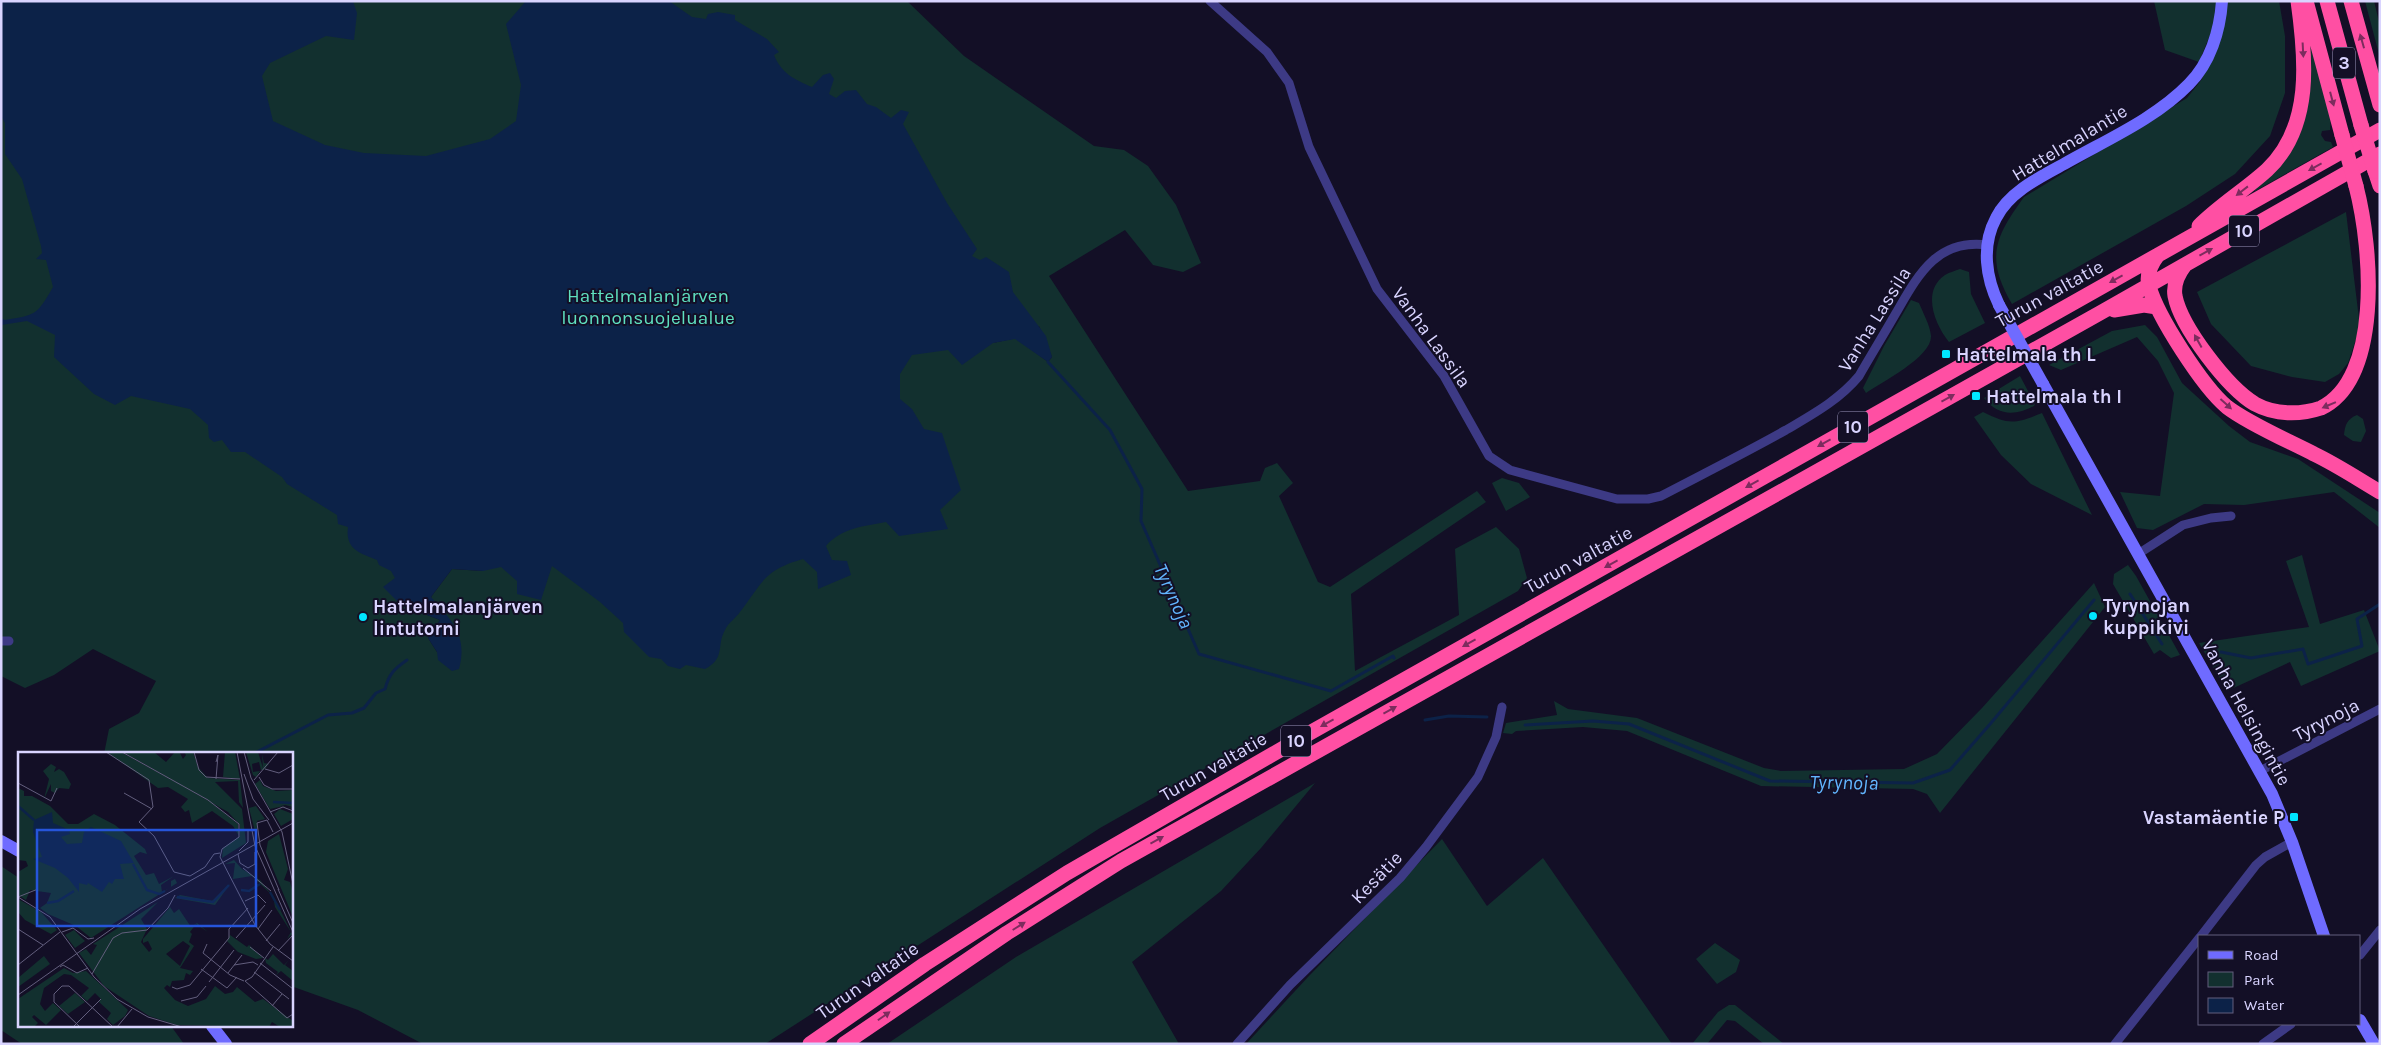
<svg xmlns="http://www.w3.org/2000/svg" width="2381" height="1045" viewBox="0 0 2381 1045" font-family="Karla,sans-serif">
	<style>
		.green { fill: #12302f; fill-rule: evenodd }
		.water { fill: #0c2248 }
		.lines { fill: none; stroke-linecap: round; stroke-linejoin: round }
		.stream { stroke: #0c2248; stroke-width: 3 }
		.street { stroke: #3d3a85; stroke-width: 9 }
		.secondary { stroke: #6f6bff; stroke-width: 12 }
		.highway { stroke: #ff4fa3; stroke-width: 15 }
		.secondary-bridge { stroke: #6f6bff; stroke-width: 12 }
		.highway-bridge { stroke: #ff4fa3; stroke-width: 15 }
		.oneway { fill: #7d2c5e }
		.poi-dot { fill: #00e5ff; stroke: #130f26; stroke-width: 2 }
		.labels { text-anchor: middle; stroke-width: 4; stroke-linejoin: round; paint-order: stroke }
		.shield { fill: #130f26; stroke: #9e99be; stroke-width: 1 }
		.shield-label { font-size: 18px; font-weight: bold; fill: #d9d4ff }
		.street-label { font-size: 19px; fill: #d9d4ff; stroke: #130f26 }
		.park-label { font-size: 19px; fill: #5fe0c0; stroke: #130f26 }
		.poi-label { font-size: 19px; font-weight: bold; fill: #d9d4ff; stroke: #130f26; text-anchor: start }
		.water-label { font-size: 20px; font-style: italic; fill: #62b6ff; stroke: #130f26 }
		.inset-river { fill: none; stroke: #0c2248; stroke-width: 2.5 }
		.inset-road { fill: none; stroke: #625e7d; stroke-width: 1 }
		.view { fill: #2655da; fill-opacity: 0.15; stroke: #2655da; stroke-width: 2.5 }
		.inset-edge { fill: none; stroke: #d9d4ff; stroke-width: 2.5 }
	</style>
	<rect width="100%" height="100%" fill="#130f26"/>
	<path class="green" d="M 1,1 L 907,1 L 964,56 L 1094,146 L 1124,150 L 1148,166 L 1176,205 L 1201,263 L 1183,272 L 1153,265 L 1125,230 L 1049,276 L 1188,491 L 1260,481 L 1265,468 L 1277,463 L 1293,483 L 1279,496 L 1318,582 L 1330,587 L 1477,491 L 1486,502 L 1351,594 L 1355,671 L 1459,615 L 1455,549 L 1496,527 L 1519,549 L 1527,578 L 1518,591 L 1100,828 L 765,1044 L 423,1044 L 358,1010 L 291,986 L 291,754 L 104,754 L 109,729 L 139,713 L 156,681 L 93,649 L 54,675 L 25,688 L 1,676 ZM 1039,326 L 1052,357 L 1048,362 L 1016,338 L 993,343 ZM 460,546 L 483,571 L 452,569 L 431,597 L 459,669 L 437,652 L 428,638 L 440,620 L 401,605 Z
		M 2154,1 L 2217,1 L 2215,23 L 2199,62 L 2165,50 Z
		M 2227,1 L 2279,1 L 2285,36 L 2285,93 L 2270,136 L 2235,174 L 2186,206 L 2012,304 C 1985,258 1995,237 2024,197 L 2187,98 L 2202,79 Z
		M 2365,1 L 2374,1 L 2380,26 L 2380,58 Z
		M 2309,38 L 2331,115 L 2330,130 L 2322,131 L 2321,135 L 2325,141 L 2331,142 L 2333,147 L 2255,191 L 2254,188 L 2282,159 Z
		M 2346,212 L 2360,327 L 2348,363 L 2339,374 L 2325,382 L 2292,377 L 2251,366 L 2211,324 L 2197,292 Z
		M 1960,269 L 1969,272 L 1971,294 L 1985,323 L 1949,342 C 1935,325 1921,291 1945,275 C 1950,272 1955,271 1960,269 Z
		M 1911,300 L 1919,303 C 1923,313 1930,325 1931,336 C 1932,357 1882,382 1866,393 L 1863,388 L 1884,346 Z
		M 2145,325 L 2157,337 L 2182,383 L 2229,426 L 2250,442 L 2298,459 L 2380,513 L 2380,528 L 2334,492 L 2244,505 L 2204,504 L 2153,530 L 2137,528 L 2120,492 L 2160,496 L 2174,393 L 2158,361 L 2137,337 L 2061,370 L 2049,365 L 2112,331 Z
		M 2020,376 L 2035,404 L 2034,406 C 2015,416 1998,416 1984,398 Z
		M 1983,412 C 2009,425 2015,424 2042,413 L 2092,515 L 2031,484 L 2001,455 L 1974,417 Z
		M 2357,415 L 2363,419 L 2366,431 L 2361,442 L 2353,441 L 2344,435 C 2345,425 2347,419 2357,415 Z
		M 1502,478 L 1519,483 L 1530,497 L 1506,511 L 1492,483 Z
		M 2302,555 L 2320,624 L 2364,610 L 2380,651 L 2301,686 L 2290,662 L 2227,691 L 2199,643 L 2309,627 L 2286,561 Z
		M 2128,565 L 2136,576 L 2180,655 L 2171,658 L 2160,650 L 2154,654 L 2113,584 L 2114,574 Z
		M 2094,583 L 2105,607 L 1940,813 L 1927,794 L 1913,789 L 1761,786 L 1627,731 L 1583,727 L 1516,731 L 1512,734 L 1503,733 L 1506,723 L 1557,715 L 1554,701 L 1568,709 L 1637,718 L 1764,768 L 1781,771 L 1904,769 L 1937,754 L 1982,708 Z
		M 1315,783 L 1261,848 L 1221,891 L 1132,962 L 1179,1044 L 887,1044 L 1016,957 Z
		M 1442,839 L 1487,906 L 1543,858 L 1672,1044 L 1246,1044 L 1308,977 Z
		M 1,866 L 19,878 L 19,1026 L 171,1026 L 184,1044 L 22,1044 L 1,1030 Z
		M 1715,943 L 1740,960 L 1736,972 L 1717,984 L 1696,959 Z
		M 1729,1005 L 1735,1005 L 1784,1044 L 1764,1044 L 1735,1021 L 1727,1020 L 1707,1044 L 1692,1044 L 1718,1012 Z"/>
	<path class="water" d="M 1,1 L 353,1 L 357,13 L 354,40 L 326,36 L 270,63 L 262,76 L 273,121 L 325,145 L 364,153 L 426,156 L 490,139 L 516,121 L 521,85 L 506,24 L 526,1 L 669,1 L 692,17 L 706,19 L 708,14 L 718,12 L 735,15 L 735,20 L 767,39 L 779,52 L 774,55 C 781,73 795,80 812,87 L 823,75 L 830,73 L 834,79 L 829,94 L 836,98 L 845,91 L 856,90 L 867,104 L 876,107 L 891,118 L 901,110 L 909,112 L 903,124 L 947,203 L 977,249 L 972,256 L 980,260 L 986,257 L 1009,272 L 1013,292 L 1046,336 L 1052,357 L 1048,362 L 1015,339 L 993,343 L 962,365 L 948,350 L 912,355 L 900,374 L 900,399 L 912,409 L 924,429 L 942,433 L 961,490 L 940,510 L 948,529 L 899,536 L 886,522 C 865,526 841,528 826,546 L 832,560 L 847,561 L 851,575 L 818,589 L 817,572 L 803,559 C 764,570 763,582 740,612 C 736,618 728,623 725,630 C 716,646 726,658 705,669 L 686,665 L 680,669 L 668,666 L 661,659 L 649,657 L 624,632 L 623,623 L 600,602 L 552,566 L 541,600 L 517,594 L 517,581 L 501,567 L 483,571 L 452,569 L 431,597 C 452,621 468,635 459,669 L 452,671 L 438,660 L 437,652 L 428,638 L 440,620 L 401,605 L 383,587 L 395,578 L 391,571 L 379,565 L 377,560 C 359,553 345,549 348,527 L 338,524 L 337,515 L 287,484 L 282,477 L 245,452 L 231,452 L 222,440 L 214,442 L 209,438 L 208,425 L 190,409 L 131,396 L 115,405 L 94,394 L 54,357 L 55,335 L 27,321 L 1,325 L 1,318 L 5,320 C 36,315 37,315 53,287 L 46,260 L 36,259 L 42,253 L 41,246 L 22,179 L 5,154 L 5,123 L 1,116 Z"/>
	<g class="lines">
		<path class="stream" d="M 1048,362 L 1110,430 L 1142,489 L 1141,521 L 1199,654 L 1331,691 L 1393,656 L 1394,658
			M 2130,594 L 2162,644
			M 2221,652 L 2251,658 L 2303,649 L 2308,664 L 2362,646 L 2357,619 L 2380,604
			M 1425,720 L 1449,716 L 1487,717
			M 1525,725 L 1593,721 L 1629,724 L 1770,781 L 1913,783 L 1950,770 L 1991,723 L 2094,600
			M 253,754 L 328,715 L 352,713 L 364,708 L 376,693 L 385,689 C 389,674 394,669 407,660"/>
		<path class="street" d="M 1210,1 L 1267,52 L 1289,83 L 1309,147 L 1377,289 L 1444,376 L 1489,456 L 1510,470 L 1617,499 L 1648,499 L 1661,496 C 1703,474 1745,453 1786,430 C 1813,414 1839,400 1859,376 C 1871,355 1884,334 1896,313 C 1918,275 1937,238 1988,245
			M 2138,554 L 2183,525 L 2211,518 L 2231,516
			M 1,641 L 9,641
			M 2260,771 L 2380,709
			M 2201,936 L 2256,865 L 2265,857 L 2292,842
			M 2360,955 L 2380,930
			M 1237,1044 L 1290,985 L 1400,878 L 1426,847 L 1478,777 L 1496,737 L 1502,707
			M 2115,1044 L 2200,937
			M 2263,1044 L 2291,1024"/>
		<path class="secondary" d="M 1999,305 C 1986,278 1981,246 1996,218 C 2009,192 2040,177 2064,164 C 2106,140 2155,119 2189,84 C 2210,63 2220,31 2222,1
			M 2043,384 L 2272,794 L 2292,842 L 2324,936
			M 1,841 L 19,851
			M 2360,1020 L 2374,1044
			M 212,1026 L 226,1044"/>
		<path class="highway" d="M 2306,1 L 2342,135
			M 2327,1 L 2361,125
			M 2351,1 L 2380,105
			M 2375,171 L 2380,186
			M 2199,226 C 2220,205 2245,190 2267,170 C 2313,127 2306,58 2298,1
			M 2158,255 C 2151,264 2146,274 2149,286 C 2157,316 2203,387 2227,407 C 2249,424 2289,441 2314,454 C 2337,465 2358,479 2380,492
			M 2185,265 C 2178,274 2173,284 2175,296 C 2181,327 2228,388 2255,404 C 2275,415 2300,415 2321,408 C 2381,379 2373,252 2356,186
			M 2114,310 L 2144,305 L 2157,307
			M 810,1044 L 925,964 L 1067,873 L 1306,735 L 2380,130
			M 844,1044 L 1007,933 L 1121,861 L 2100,313 L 2380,154"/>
		<path class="secondary-bridge" d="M 1999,305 L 2043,384"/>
		<path class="highway-bridge" d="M 2361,125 L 2375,171
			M 2342,135 L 2356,186"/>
	</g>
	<defs><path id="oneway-solid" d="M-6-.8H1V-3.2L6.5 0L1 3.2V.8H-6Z" transform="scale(1.25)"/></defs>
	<g class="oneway">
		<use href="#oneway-solid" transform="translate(2362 41) rotate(-106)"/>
		<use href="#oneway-solid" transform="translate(2303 50) rotate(87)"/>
		<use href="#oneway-solid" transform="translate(2332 99) rotate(75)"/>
		<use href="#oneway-solid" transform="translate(2315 167) rotate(151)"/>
		<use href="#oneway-solid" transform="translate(2242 191) rotate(142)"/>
		<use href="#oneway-solid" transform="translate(2206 252) rotate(-29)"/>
		<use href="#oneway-solid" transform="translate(2116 279) rotate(151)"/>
		<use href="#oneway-solid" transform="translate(2198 341) rotate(-119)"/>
		<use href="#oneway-solid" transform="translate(1948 398) rotate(-29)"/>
		<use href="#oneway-solid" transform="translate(2226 404) rotate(42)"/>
		<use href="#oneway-solid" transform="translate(2329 405) rotate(157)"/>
		<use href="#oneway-solid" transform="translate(1824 443) rotate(151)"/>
		<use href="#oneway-solid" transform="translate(1752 484) rotate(151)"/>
		<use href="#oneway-solid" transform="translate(1611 564) rotate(151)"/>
		<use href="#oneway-solid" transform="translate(1469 643) rotate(151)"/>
		<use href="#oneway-solid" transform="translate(1390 710) rotate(-29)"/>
		<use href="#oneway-solid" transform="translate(1327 723) rotate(151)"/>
		<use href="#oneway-solid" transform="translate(1157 840) rotate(-29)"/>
		<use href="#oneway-solid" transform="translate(1019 926) rotate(-32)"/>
		<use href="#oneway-solid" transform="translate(884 1016) rotate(-35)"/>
	</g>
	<g class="poi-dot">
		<rect x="1941" y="349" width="10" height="10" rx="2.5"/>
		<rect x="1971" y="391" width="10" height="10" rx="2.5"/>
		<circle cx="2093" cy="616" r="5"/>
		<circle cx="363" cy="617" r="5"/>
		<rect x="2289" y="812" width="10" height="10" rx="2.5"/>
	</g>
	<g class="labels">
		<g class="shield">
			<rect x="2333" y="47.5" width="22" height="31" rx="4"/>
			<rect x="2229" y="215.5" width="30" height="31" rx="4"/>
			<rect x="1838" y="411.5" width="30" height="31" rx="4"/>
			<rect x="1281" y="725.5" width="30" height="31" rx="4"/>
		</g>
		<g class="shield-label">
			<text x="2344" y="69">3</text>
			<text x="2244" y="237">10</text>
			<text x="1853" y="433">10</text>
			<text x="1296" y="747">10</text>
		</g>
		<g class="street-label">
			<text transform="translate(2069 142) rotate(-31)" y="7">Hattelmalantie</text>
			<text transform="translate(2049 293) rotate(-29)" y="7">Turun valtatie</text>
			<text transform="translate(1874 319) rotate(-58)" y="7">Vanha Lassila</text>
			<text transform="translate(1432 337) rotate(54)" y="7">Vanha Lassila</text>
			<text transform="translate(1578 559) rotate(-29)" y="7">Turun valtatie</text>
			<text transform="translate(2247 712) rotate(61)" y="7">Vanha Helsingintie</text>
			<text transform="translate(2326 719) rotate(-27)" y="7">Tyrynoja</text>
			<text transform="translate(1213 766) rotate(-30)" y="7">Turun valtatie</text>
			<text transform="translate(1376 877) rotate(-46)" y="7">Kesätie</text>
			<text transform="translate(867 980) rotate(-35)" y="7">Turun valtatie</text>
		</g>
		<g class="park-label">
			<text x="648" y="302">Hattelmalanjärven<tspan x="648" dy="22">luonnonsuojelualue</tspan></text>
		</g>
		<g class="poi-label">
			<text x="1956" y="361">Hattelmala th L</text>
			<text x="1986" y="403">Hattelmala th I</text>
			<text x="2103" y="612">Tyrynojan<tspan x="2103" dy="22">kuppikivi</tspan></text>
			<text x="373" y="613">Hattelmalanjärven<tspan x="373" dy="22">lintutorni</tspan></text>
			<text x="2284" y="824" text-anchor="end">Vastamäentie P</text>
		</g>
		<g class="water-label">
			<text transform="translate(1174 596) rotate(66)" y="7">Tyrynoja</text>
			<text transform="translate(1844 782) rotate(1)" y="7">Tyrynoja</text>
		</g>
	</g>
	<g transform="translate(18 752)">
		<rect width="275" height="275" fill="#130f26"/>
		<path d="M 89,0 L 103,0 L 190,48 L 220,72 L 221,84 L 215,74 L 194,59 L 174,71 L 171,58 L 167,60 L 163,55 L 170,47 L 150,35 L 140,36 ZM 105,0 L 136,0 L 148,10 L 157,0 L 162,1 L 165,7 L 168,3 L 166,0 L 175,0 L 180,15 L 190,26 L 222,28 L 225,56 L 221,50 L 220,29 L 197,30 L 224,57 L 228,91 L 204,106 L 205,96 L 222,84 L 222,73 L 210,60 ZM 207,0 L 217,0 L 222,27 L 205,25 ZM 228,0 L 240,0 L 245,16 L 244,2 L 246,11 L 251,12 L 246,18 L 243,18 L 241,10 L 234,12 L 235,20 L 242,19 L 238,25 L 235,23 ZM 33,12 L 38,15 L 36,20 L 41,17 L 46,20 L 53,32 L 51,37 L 41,36 L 37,41 L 33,39 L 33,32 L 26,47 L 31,27 L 25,19 ZM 242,28 L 245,34 L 258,39 L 275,38 L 275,55 L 267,53 L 263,54 L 275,56 L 275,57 L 266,54 L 252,57 L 237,32 ZM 0,36 L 6,39 L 6,44 L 14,44 L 32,54 L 50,72 L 60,72 L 76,62 L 97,73 L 127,97 L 129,102 L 122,100 L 116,104 L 128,123 L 136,121 L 141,132 L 156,124 L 143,133 L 144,140 L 153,135 L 153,129 L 157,127 L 159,131 L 73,186 L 58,174 L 30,162 L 22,156 L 29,151 L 33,141 L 12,138 L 8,148 L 0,143 L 0,120 L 10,114 L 8,109 L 0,108 ZM 238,54 L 247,67 L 239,69 L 239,87 L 231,56 ZM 262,57 L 275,62 L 275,67 L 263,74 L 256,62 ZM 261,82 L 270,117 L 266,128 L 272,130 L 275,141 L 275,165 L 248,100 L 250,89 ZM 216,108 L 224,117 L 242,128 L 257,147 L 274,182 L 269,187 L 273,180 L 257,155 L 255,144 L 234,124 L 215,127 L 217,111 L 207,112 ZM 212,132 L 197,153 L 157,146 L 162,143 L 194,149 ZM 0,147 L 23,160 L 39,178 L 33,182 L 7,168 L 0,160 ZM 140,150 L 123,167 L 129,177 L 123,190 L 131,200 L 134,197 L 130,189 L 125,191 L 125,187 L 152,155 L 156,161 L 161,157 L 173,175 L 179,171 L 190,180 L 178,172 L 172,180 L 174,182 L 171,190 L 176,194 L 162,216 L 175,219 L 172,223 L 168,221 L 166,228 L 154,229 L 152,235 L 149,233 L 146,236 L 157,248 L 170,254 L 188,247 L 197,234 L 207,242 L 215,240 L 219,235 L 237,250 L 245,247 L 275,269 L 275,275 L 262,275 L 254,270 L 251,275 L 159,273 L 131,264 L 86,234 L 61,201 L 68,197 L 73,203 L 79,193 L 75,192 ZM 165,189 L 172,194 L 162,214 L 148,202 ZM 56,178 L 67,189 L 57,196 L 47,183 ZM 212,183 L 229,195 L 231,193 L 245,206 L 238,207 L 220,200 L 209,189 ZM 255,202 L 266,213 L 271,208 L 267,213 L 275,219 L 275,229 L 263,219 L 258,223 L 260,220 L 248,211 L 247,206 L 250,208 ZM 26,204 L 32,212 L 0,235 L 0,226 ZM 46,216 L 55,221 L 68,219 L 110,258 L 107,264 L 95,273 L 89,267 L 93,261 L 81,250 L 83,247 L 77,241 L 69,249 L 63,244 L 71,236 L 53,223 L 46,222 L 26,236 L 22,252 L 27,259 L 35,251 L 43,258 L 28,273 L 16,263 L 14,265 L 20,271 L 16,275 L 0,275 L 0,247 ZM 57,241 L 67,250 L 50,262 L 41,254 Z" fill="#12302f" fill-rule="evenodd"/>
		<path d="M 34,60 L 35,71 L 51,78 L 52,82 L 43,85 L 49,92 L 64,91 L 66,80 L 73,75 L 103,89 L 116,111 L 102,112 L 106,127 L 97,127 L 94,132 L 91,130 L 84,140 L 70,131 L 69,133 L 61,131 L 61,140 L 50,126 L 37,116 L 15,107 L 24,105 L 15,80 L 16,68 Z" fill="#0c2248"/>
		<path class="inset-river" d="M 255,50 L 275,51M 0,54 L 16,68M 115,112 L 129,138 L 141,142 L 147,139M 223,138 L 231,139 L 242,132M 252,140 L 262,158M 159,145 L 195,150 L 211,133M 29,151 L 40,149 L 56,139"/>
		<path class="inset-road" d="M 88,0 L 131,28 L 135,55 L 121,70 L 136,84 L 156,120 L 172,124 L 187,115 L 196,102 L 202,101M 104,0 L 190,48 L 221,72 L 221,85 L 204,97 L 202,105 L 237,173 L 252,192 L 275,209M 176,0 L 181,18 L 188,25 L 222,27M 219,0 L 237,94 L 275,180M 226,0 L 233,26M 247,17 L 261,21 L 275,13M 226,22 L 235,47 L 251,68M 241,25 L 246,33 L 254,37 L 275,37M 233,26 L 264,80 L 275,132M 198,27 L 200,3 L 198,10M 236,28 L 260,0M 0,31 L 33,49 L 39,36M 106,41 L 134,57M 252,60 L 265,55 L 275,59M 255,80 L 249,68 L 239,71 L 242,93 L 261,138M 221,99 L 230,90 L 230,79M 220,102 L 222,111 L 230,116 L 237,112 L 237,100M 225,116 L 253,139M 260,137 L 275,171M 0,145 L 20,137M 0,145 L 32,165 L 76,225 L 99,247 L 130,265 L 164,275M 227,149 L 240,143 L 248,151M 0,177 L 25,193M 240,177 L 254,158M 44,180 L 55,176 L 70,187 L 76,186M 218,186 L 247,153M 248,189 L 262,172M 189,192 L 185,201 L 212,223 L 226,229M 232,195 L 246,206M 260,199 L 275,183M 242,211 L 275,237M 0,213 L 42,180M 216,213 L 235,210 L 240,213M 42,215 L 45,213 L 59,221 L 70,216M 183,217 L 209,236 L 219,225M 236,220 L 271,247M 210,221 L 224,203M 74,222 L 95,186 L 104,181 L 129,178 L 150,156 L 157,143M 227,229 L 269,266 L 275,262M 227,229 L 234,225 L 255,195M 191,230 L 216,198M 154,235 L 159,237 L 172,233 L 211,186 L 211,177 L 230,156M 0,243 L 122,157 L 275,71M 163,249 L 179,245 L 188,234M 254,254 L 264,242M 55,275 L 83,247M 62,275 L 36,250 L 36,242 L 44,234 L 51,234 L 95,275M 99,275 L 114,257M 207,275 L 229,275"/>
		<path class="view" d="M 19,78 L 238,78 L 238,174 L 19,174 Z"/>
		<rect width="275" height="275" class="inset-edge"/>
	</g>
	<rect width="2381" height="1045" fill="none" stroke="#d9d4ff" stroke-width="5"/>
	<rect x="2198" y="935" width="162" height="90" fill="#130f26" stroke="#625e7d"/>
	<rect x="2208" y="951" width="25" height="8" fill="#6f6bff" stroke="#625e7d"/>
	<text x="2244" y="960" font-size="15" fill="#d9d4ff">Road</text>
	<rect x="2208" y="972" width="25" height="15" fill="#12302f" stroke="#625e7d"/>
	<text x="2244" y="985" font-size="15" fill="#d9d4ff">Park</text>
	<rect x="2208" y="998" width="25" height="15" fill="#0c2248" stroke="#625e7d"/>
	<text x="2244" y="1010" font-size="15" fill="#d9d4ff">Water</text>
</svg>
